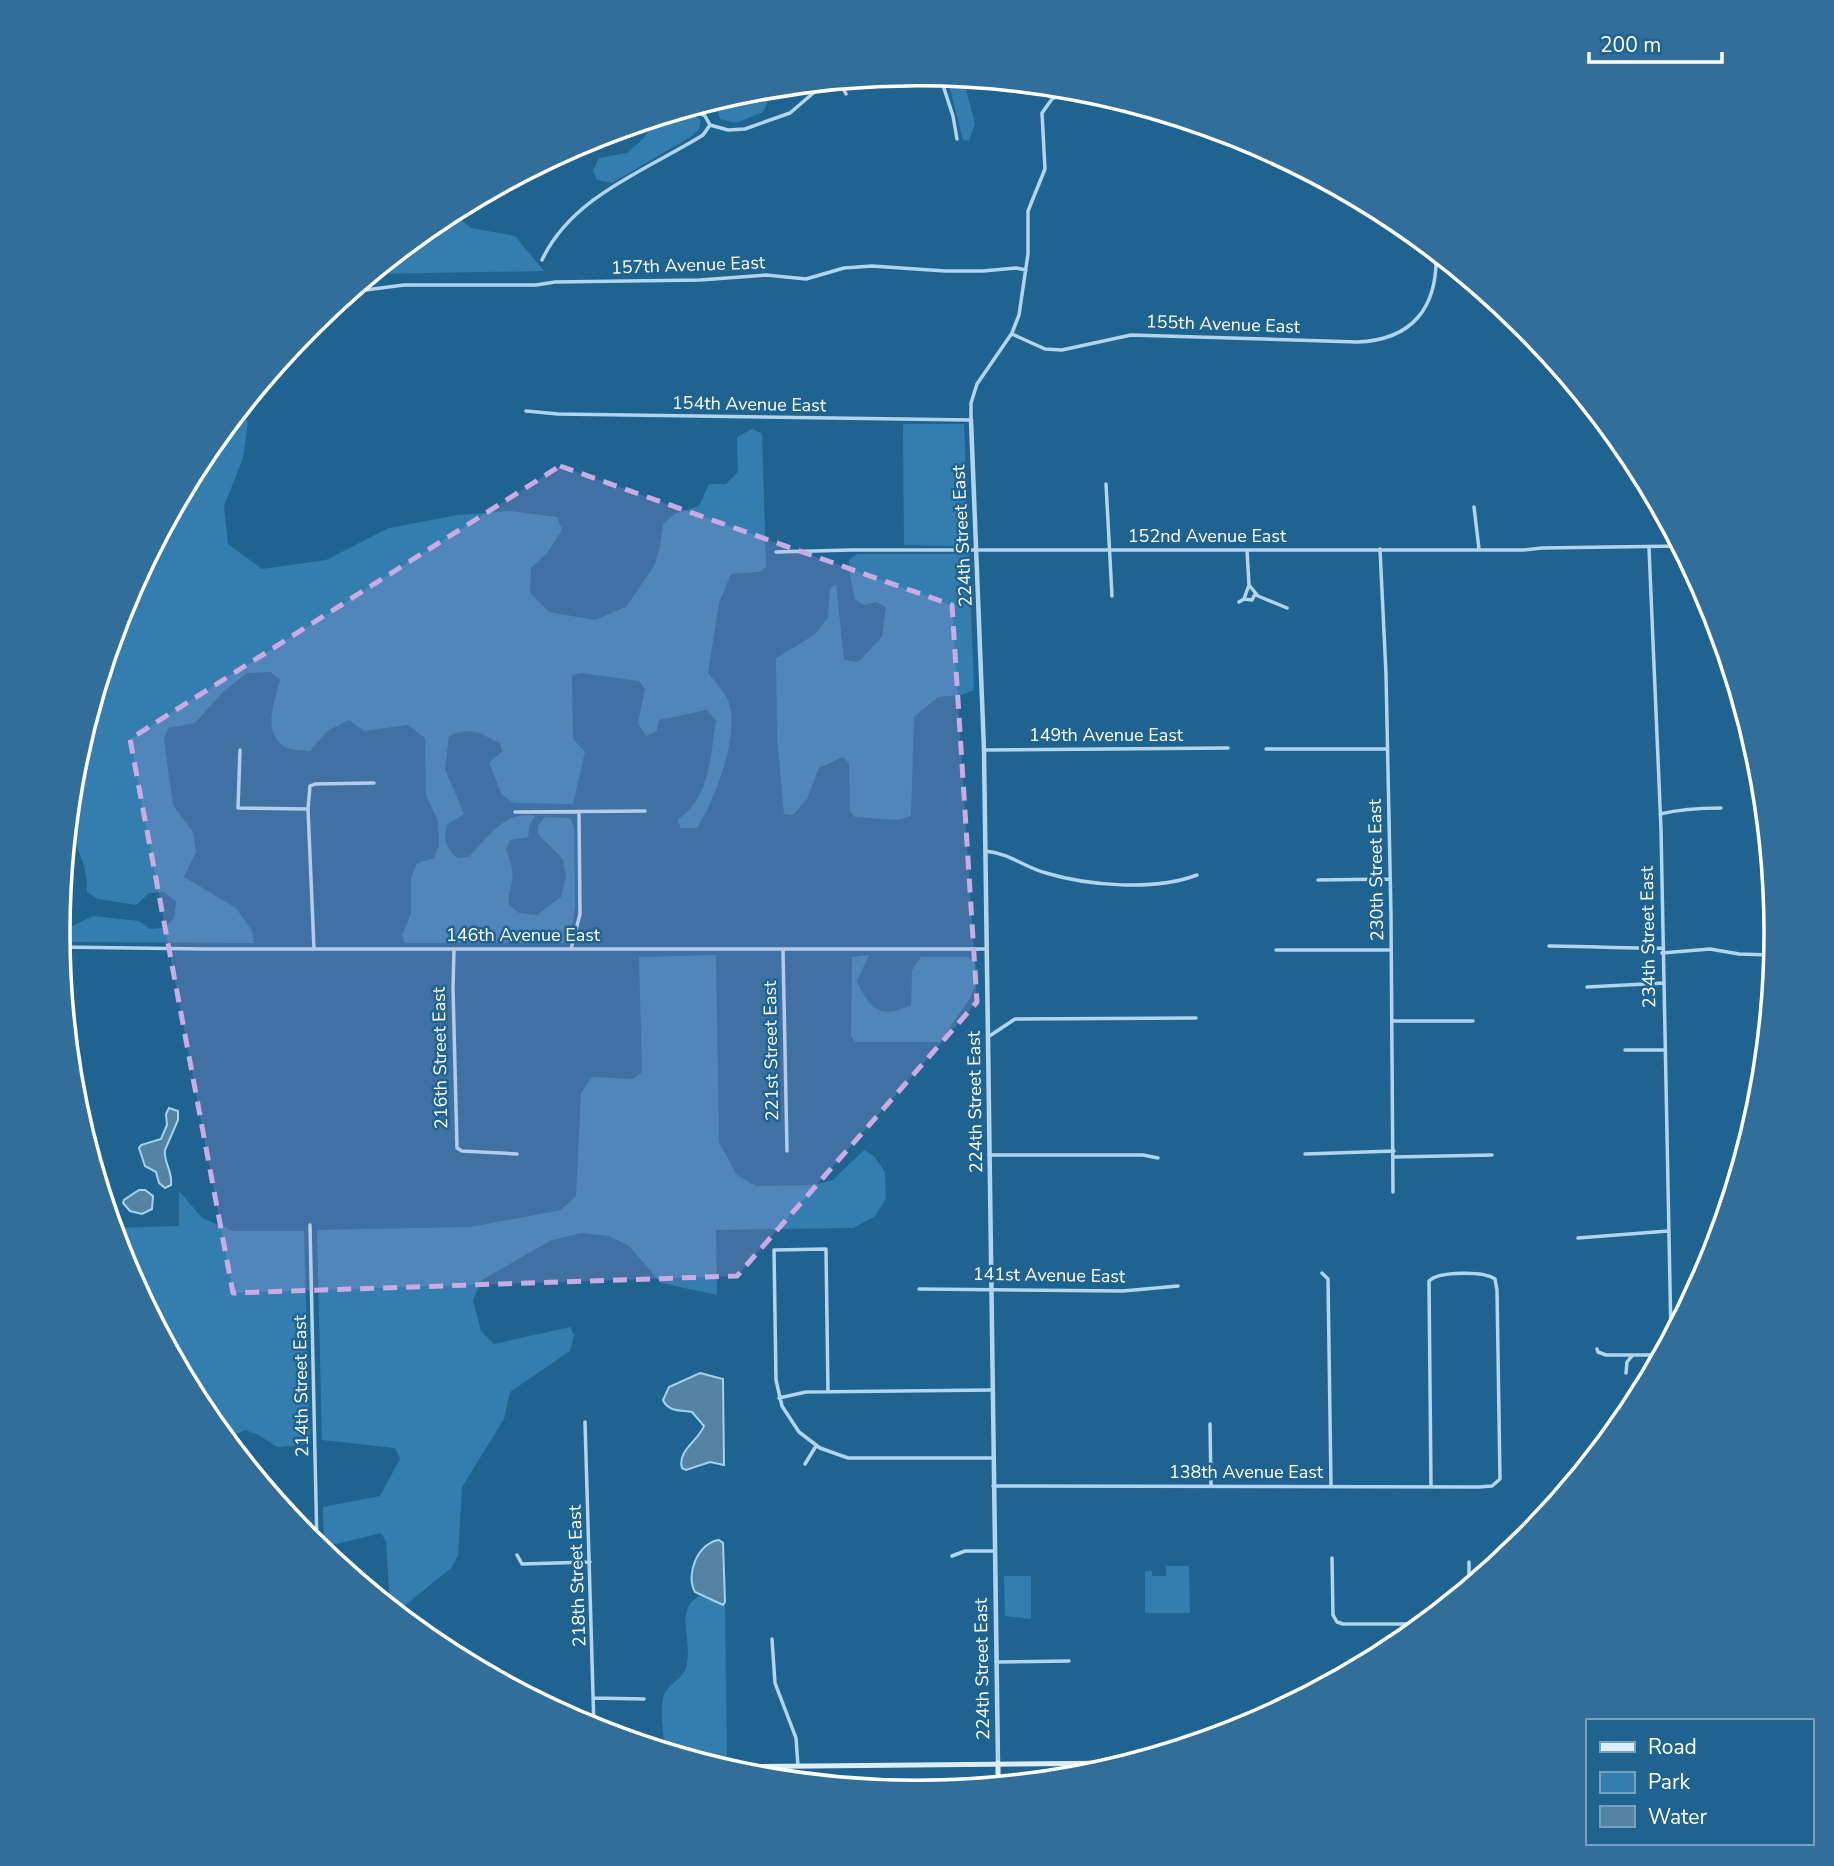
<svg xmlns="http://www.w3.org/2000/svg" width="1834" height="1866" viewBox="0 0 1834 1866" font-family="'Nunito Sans',sans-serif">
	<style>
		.green { fill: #337eaf }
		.water { fill: #5583a3; stroke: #a3d2ef; stroke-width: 2 }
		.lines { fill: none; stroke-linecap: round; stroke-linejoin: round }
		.minor { stroke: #b0d5ed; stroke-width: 3.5 }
		.tertiary { stroke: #b0d5ed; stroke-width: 4.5 }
		.secondary { stroke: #dceefa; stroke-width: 5 }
		.marked { fill: #caabe5; fill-opacity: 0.2; stroke: #caabe5; stroke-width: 5; stroke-dasharray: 14 9; stroke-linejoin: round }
		.labels { text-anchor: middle; stroke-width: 5; stroke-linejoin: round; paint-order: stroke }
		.street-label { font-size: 18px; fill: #fff; stroke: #1f6391 }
		.rim { fill: none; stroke: #fff; stroke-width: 3.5 }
	</style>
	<rect width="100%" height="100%" fill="#1f6391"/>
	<path class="green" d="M 947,77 L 963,78 L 975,124 L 969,141 L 963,140 Z
		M 768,88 L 770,97 L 763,112 L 736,123 L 720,119 L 717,109 L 720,99 L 750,90 Z
		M 685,110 L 701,120 L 699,129 L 692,136 L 612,183 L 597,180 L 593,171 L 599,158 L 627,153 L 644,138 L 657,118 Z
		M 459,208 L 460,219 L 471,228 L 515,236 L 544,271 L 372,274 L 440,218 Z
		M 238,413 L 248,422 L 243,458 L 224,506 L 228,544 L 262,569 L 326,560 L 389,528 L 458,515 L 511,511 L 557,517 L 562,530 L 547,553 L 531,568 L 530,593 L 549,612 L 595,620 L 626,607 L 654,566 L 660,547 L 663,524 L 675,514 L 699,506 L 709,484 L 726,484 L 738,472 L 737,437 L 752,429 L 762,433 L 766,567 L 759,572 L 731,574 L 719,603 L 708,673 C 714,681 724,691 728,700 C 741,733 715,800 697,828 L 681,828 L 677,820 C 710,799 710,757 716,721 L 707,710 L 659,720 L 657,731 L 646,736 L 638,723 L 645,689 L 639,681 L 581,673 L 572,675 L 573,739 L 585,752 L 573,804 L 514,803 L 502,795 L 489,763 L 502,752 L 500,743 C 479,733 472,726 449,736 L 445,769 L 464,814 L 447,825 C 443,840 446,849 458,858 L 469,857 C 488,837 503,811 535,816 L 530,824 L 528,837 L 510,840 L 506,850 C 510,860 514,870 512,881 C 511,890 507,895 509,905 L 519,913 L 537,915 L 561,897 L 566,877 L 563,859 L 538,834 L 538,826 L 545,817 L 570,818 L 574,827 L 575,905 L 573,922 L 564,943 L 405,943 L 402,935 L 411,914 L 411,879 L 417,863 L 434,858 L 439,845 L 438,821 L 426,795 L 425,738 L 408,725 L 364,731 L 349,720 L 327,731 L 310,751 C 303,750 293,751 287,748 C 260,735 275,701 280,680 L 271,672 L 247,673 L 224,691 L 195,723 L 168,728 L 164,740 L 173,805 L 193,832 L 196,852 L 184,877 L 236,908 L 252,931 L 254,943 L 59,942 L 58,933 L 93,916 L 139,921 L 150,929 L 164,928 L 174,918 L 176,902 L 164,892 L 149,893 L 136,905 L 98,899 L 87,892 C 87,869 82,853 68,834 L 74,765 L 123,604 L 203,455 Z
		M 903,424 L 964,424 L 969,546 L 904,545 Z
		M 857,554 L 969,554 L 974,690 L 961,695 L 938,697 L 914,717 L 911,816 L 897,820 L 855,817 L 850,811 L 849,763 L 843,757 L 819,768 L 807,799 L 793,815 L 784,814 L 777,736 L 776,658 L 814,635 L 828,618 L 830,588 L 836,584 L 844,660 L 858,662 L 882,637 L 886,607 L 876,602 L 864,605 L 855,600 L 849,570 L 849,560 Z
		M 716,955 L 719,1142 L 737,1175 L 756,1186 L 814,1185 L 833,1180 L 864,1150 L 874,1156 L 885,1172 L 886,1199 L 874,1217 L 853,1228 L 716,1230 L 717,1295 L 661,1283 L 629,1246 L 609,1236 L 581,1233 L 550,1241 L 482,1280 L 473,1300 L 481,1331 L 494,1344 L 570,1327 L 574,1335 L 570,1351 L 510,1392 L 504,1419 L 462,1487 L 458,1556 L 451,1568 L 397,1612 L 390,1607 L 386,1541 L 381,1533 L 324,1547 L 323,1507 L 380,1496 L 400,1459 L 395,1448 L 322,1440 L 317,1230 L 470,1227 L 561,1210 L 576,1196 L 581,1093 L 592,1077 L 633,1079 L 642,1072 L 639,957 Z
		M 869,955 L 857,981 C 869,1009 881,1020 911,1005 L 912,970 L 921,957 L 967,957 L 975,961 L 978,979 L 970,998 L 940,1042 L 856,1042 L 851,1036 L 852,957 Z
		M 179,1191 L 202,1218 L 233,1231 L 304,1231 L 310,1444 L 277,1447 L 257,1434 L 245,1430 L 226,1439 L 202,1410 L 123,1261 L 113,1228 L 179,1226 Z
		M 1166,1566 L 1189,1566 L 1190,1613 L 1145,1613 L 1145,1571 L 1152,1571 L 1152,1576 L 1166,1576 Z
		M 1004,1576 L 1031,1576 L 1031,1619 L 1005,1616 Z
		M 702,1595 L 725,1606 L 727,1762 L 703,1762 L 656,1747 L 664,1742 C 663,1730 659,1702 665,1693 C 671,1682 685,1678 687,1663 C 692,1638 673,1607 702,1595 Z"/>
	<path class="water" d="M 169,1108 L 178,1111 L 178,1120 L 165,1150 C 163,1162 173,1171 171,1185 L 165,1188 L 159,1183 L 156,1172 L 145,1166 L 139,1148 L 141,1145 L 161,1139 L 167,1125 L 166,1114 Z
		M 139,1190 L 145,1190 L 153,1196 L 152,1209 L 142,1214 L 130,1211 L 123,1203 L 124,1200 Z
		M 700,1373 L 723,1379 L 724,1465 L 710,1462 L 686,1470 L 682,1468 C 677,1451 698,1441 704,1426 L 692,1412 C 681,1410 668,1412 663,1400 L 669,1387 Z
		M 719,1540 L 723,1543 L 725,1602 L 723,1605 L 695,1592 C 685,1574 698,1543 719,1540 Z"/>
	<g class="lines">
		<path class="minor" d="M 940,76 L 953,116 L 957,139
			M 839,81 L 846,94
			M 691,108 L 705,116 L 710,125
			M 710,125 L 728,130 L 745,129 L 790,113 L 825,83
			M 542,260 C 572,196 647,170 703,135 L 710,125
			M 350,292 L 404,285 L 536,285 L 555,282 L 700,280 L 766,275 L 806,279 L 844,268 L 872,266 L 945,271 L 983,271 L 1016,268 L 1026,270
			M 1012,334 L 1045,349 L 1062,350 L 1131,335 L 1357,342 C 1413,340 1438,307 1436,253
			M 526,411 L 558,414 L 971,420 L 971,403 L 977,384 L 1012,333 L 1019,315 L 1028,254 L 1028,211 L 1045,169 L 1042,113 L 1052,99 L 1074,89
			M 1106,484 L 1112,596
			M 1474,507 L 1479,549
			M 1649,548 L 1661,829 L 1671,1337
			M 1380,549 L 1386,674 L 1391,915 L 1393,1192
			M 776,552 L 851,550 L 1524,550 L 1542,548 L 1680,546
			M 1249,585 L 1258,596 L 1287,608
			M 1244,599 L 1252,600 L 1255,594
			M 1239,602 L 1244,599 L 1249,585 L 1247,550
			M 1266,749 L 1387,749
			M 240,750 L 238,808 L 308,809
			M 984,750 L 1228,748
			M 515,812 L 645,811
			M 1660,814 C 1681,809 1699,808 1721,808
			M 985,851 C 1009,853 1024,867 1046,873 C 1089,886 1155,891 1197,875
			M 1318,880 L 1390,879
			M 1549,946 C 1587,946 1624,949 1662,948
			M 59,947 L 204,949 L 986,949
			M 314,949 L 308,809 L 310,786 L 315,784 L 374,783
			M 454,949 L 453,988 L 457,1148 L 462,1151 L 517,1154
			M 571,949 L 580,914 L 579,812
			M 783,950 L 787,1151
			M 1276,950 L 1391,950
			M 1662,953 L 1710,949 L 1739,954 L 1772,955
			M 1587,987 L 1664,983
			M 1392,1021 L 1473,1021
			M 988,1037 L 1015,1019 L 1196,1018
			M 1625,1050 L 1664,1050
			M 1305,1154 L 1394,1151
			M 989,1155 L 1143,1155 L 1158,1158
			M 1394,1157 L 1492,1155
			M 310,1225 L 317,1547
			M 1578,1238 L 1668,1231
			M 1322,1273 L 1328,1279 L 1331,1486
			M 919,1289 L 1123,1291 L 1178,1286
			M 1597,1349 L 1598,1352 L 1606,1355 L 1661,1355
			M 1626,1373 L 1627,1362 L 1632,1356
			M 828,1392 L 826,1249 L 774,1250 L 776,1380 L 782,1406 L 799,1432 L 820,1448 L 848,1458 L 993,1458
			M 779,1398 L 806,1392 L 992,1390
			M 585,1422 L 594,1728
			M 1210,1424 L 1211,1486
			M 805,1464 L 816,1446
			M 993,1486 L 1478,1487 L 1492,1486 L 1500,1479 L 1497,1290 L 1495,1279 C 1484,1271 1439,1271 1429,1281 L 1431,1487
			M 517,1555 L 522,1564 L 590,1562
			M 952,1556 L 965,1551 L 994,1551
			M 1332,1558 L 1333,1615 L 1337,1622 L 1343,1624 L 1423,1624
			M 1469,1562 L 1469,1586
			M 772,1639 L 775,1683 L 796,1738 L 798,1766
			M 996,1662 L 1069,1661
			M 594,1698 L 644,1699"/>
		<path class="tertiary" d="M 971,420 L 984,750 L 998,1763"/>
		<path class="secondary" d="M 998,1763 L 998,1784
			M 720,1767 L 1126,1763"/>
	</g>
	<path class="marked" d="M 560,466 L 952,605 L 977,1002 L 737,1276 L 233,1293 L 130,739 Z"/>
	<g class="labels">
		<g class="street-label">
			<text transform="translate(688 265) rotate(-2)" y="6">157th Avenue East</text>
			<text transform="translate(1223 324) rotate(2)" y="6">155th Avenue East</text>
			<text transform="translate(749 404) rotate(1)" y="6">154th Avenue East</text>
			<text transform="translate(962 536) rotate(-93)" y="6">224th Street East</text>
			<text x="1207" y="542">152nd Avenue East</text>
			<text x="1106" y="741">149th Avenue East</text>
			<text transform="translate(1376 870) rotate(-91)" y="6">230th Street East</text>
			<text x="523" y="941">146th Avenue East</text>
			<text transform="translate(1648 937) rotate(-91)" y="6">234th Street East</text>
			<text transform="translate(771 1051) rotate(-91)" y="6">221st Street East</text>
			<text transform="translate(440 1058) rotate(-91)" y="6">216th Street East</text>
			<text transform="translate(975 1102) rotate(-91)" y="6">224th Street East</text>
			<text transform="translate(1049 1275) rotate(1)" y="6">141st Avenue East</text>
			<text transform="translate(301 1386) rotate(-91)" y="6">214th Street East</text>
			<text x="1246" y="1478">138th Avenue East</text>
			<text transform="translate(577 1576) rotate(-92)" y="6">218th Street East</text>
			<text transform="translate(982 1669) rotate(-91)" y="6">224th Street East</text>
		</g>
	</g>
	<path d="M0 0H1834V1866H0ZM70 933a847 847 0 1 1 1694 0a847 847 0 1 1-1694 0Z" fill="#316f9a" fill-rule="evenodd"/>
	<path class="rim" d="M70 933a847 847 0 1 1 1694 0a847 847 0 1 1-1694 0Z"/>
	<rect x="1586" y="1719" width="228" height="126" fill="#1f6391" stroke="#79a1bd" stroke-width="2"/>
	<rect x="1600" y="1742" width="35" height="10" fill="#dceefa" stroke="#79a1bd" stroke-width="2"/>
	<text x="1648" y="1754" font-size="21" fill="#ffffff">Road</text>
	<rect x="1600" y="1772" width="35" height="21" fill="#337eaf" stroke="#79a1bd" stroke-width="2"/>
	<text x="1648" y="1789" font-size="21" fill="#ffffff">Park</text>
	<rect x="1600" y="1806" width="35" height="21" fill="#5583a3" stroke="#79a1bd" stroke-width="2"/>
	<text x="1648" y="1824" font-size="21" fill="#ffffff">Water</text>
	<path d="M1589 52v10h133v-10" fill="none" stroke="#ffffff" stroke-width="3.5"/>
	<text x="1600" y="52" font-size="21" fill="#ffffff" stroke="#1f6391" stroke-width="5" paint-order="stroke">200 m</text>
</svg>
